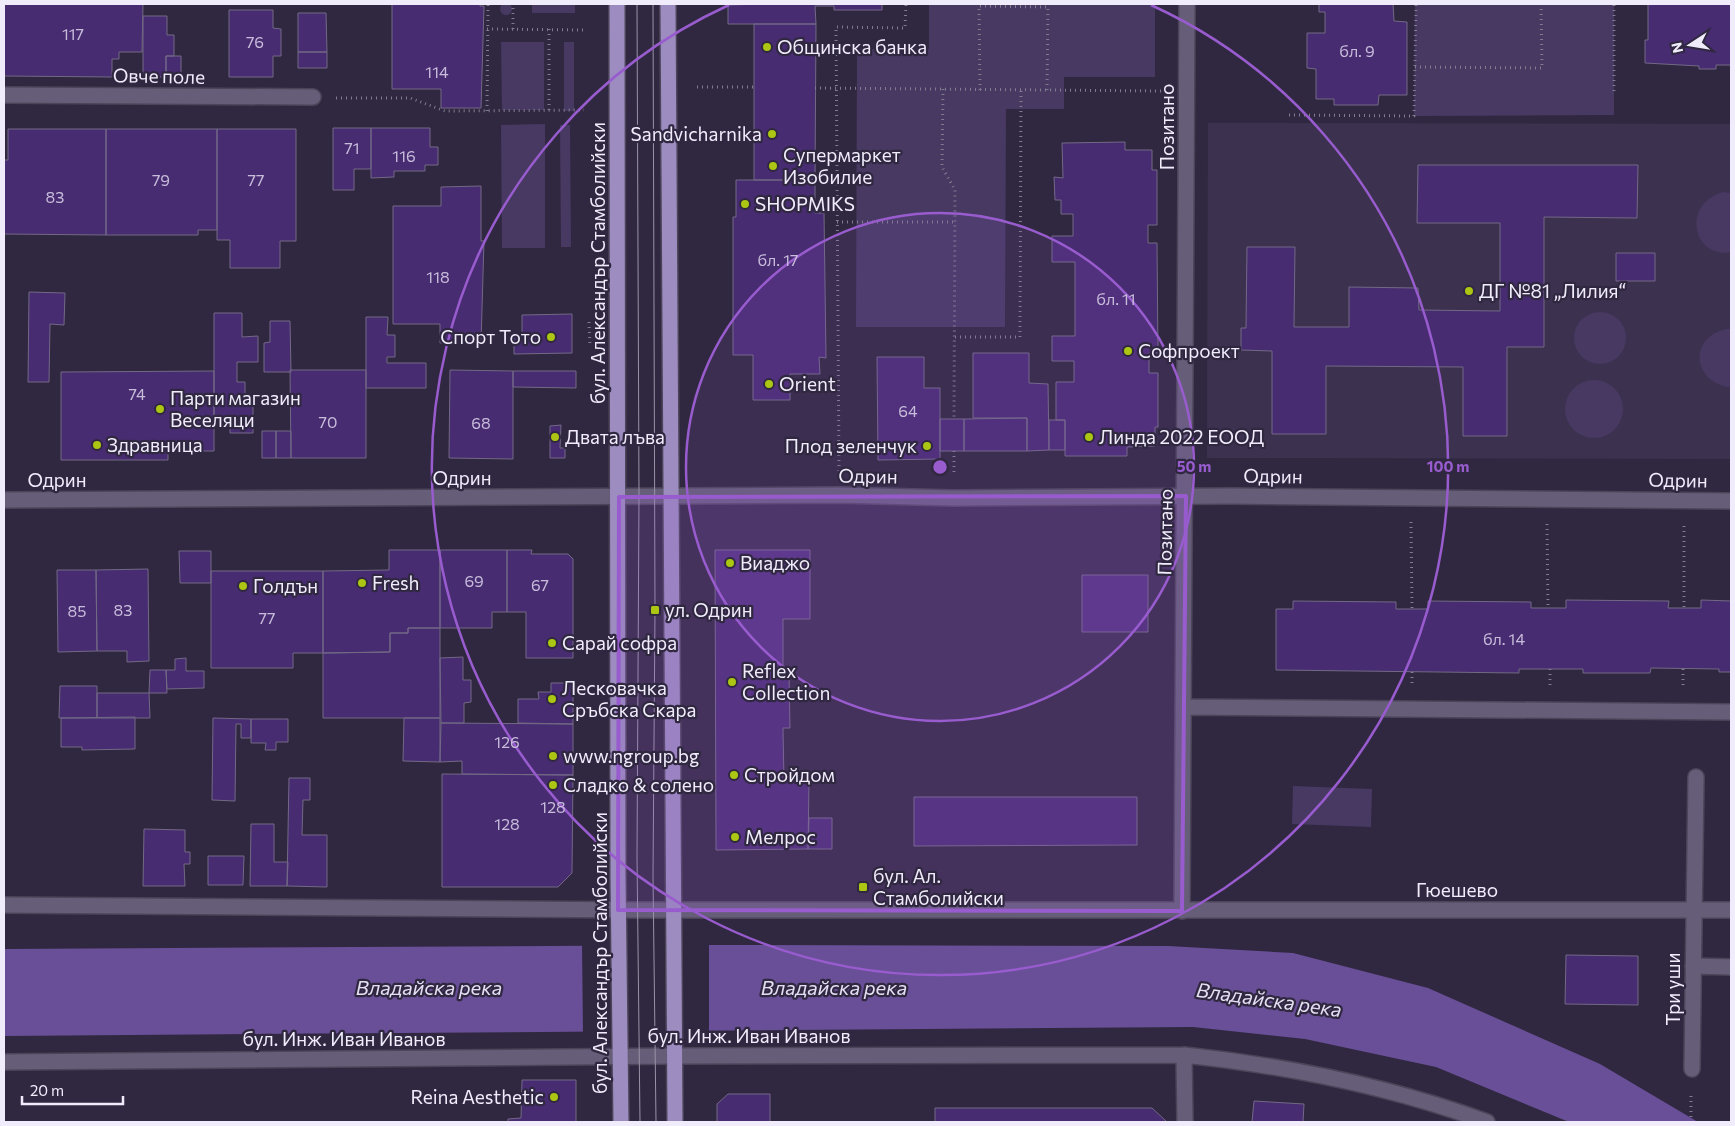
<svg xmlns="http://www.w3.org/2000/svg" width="1735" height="1126" viewBox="0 0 1735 1126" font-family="Commissioner,sans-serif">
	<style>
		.built { fill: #3c3250 }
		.green { fill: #473962 }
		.water { fill: #694f97 }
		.pier { fill: #302840 }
		.building { fill: #482c72; stroke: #726985 }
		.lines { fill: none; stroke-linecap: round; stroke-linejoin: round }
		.minor-casing { stroke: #4c4559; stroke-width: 18 }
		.major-casing { stroke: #4c4559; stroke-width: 18 }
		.path { stroke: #817b8f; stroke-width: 3; stroke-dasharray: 1 4; stroke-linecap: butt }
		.minor { stroke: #665e79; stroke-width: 15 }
		.major { stroke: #9d8cc0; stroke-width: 15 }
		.tram { stroke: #9993a7; stroke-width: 1 }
		.marked { fill: #985cce; fill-opacity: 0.2; stroke: #985cce; stroke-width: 4; stroke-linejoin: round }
		.ring { fill: none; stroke: #985cce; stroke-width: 2.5 }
		.poi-dot { fill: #acc613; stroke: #302840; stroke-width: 2 }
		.labels { text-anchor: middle; stroke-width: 4.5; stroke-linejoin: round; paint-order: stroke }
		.number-label { font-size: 16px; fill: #c7bcda }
		.poi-label { font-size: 19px; fill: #f1ecfc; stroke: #302840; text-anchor: start }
		.street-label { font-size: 19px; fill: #f1ecfc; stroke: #302840 }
		.water-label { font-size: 20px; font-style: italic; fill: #e5dff4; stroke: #302840 }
		.centre { fill: #985cce; stroke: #302840; stroke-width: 2.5 }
		.ring-label { font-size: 15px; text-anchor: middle; font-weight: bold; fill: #985cce; stroke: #302840; stroke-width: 4.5; stroke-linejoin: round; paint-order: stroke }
	</style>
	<rect width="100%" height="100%" fill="#302840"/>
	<path class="built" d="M 1208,123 L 1731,124 L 1731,459 L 1207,458 Z"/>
	<path class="green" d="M500 9a6 6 0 1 1 12 0a6 6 0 1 1-12 0Z
		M 532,4 L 575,4 L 575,13 L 532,13 Z
		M 929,4 L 1155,4 L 1155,77 L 1064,77 L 1064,109 L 1006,109 L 1005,327 L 856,327 L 857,49 L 929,49 Z
		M 1415,4 L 1614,4 L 1614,115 L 1414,116 Z
		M 501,42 L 544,42 L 544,110 L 502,110 Z
		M 564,42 L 574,42 L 574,111 L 564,111 Z
		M 545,124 L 545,248 L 502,248 L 501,125 Z
		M 560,125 L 570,125 L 571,247 L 561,247 Z
		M 1723,192 L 1731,193 L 1731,252 C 1694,259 1680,205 1723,192 Z
		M1574 338a26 26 0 1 1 52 0a26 26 0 1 1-52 0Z
		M 1726,329 L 1731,329 L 1731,386 L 1728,387 C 1692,380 1689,338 1726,329 Z
		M1565 409a29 29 0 1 1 58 0a29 29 0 1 1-58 0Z
		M 1293,786 L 1372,789 L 1371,827 L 1292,824 Z"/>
	<path class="water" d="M 709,945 L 1168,946 L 1293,953 L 1428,988 L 1600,1064 L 1698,1122 L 1569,1122 L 1436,1067 L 1305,1039 L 1193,1027 L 4,1036 L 4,949 Z"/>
	<path class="pier" d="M 709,943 L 709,1032 L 583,1034 L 582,944 Z"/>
	<path class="building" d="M 4,4 L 143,4 L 142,52 L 119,52 L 119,59 L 112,59 L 112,77 L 4,76 Z
		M 392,4 L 480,4 L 480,6 L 484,6 L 481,108 L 441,108 L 441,89 L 392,89 Z
		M 764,4 L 882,4 L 882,10 L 834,10 L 834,6 L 815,6 L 816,24 L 728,24 L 728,5 Z
		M 1319,4 L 1393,4 L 1394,21 L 1407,22 L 1407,95 L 1379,95 L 1378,105 L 1334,105 L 1334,99 L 1316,99 L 1316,69 L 1307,68 L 1307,33 L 1325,33 L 1325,12 L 1319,12 Z
		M 1648,4 L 1731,4 L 1731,65 L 1716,65 L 1716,69 L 1699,69 L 1699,66 L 1645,63 L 1645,40 L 1648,40 Z
		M 229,10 L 273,10 L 273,28 L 281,29 L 281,56 L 273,56 L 273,77 L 229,77 Z
		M 298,13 L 326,13 L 327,52 L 298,52 Z
		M 143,16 L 167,16 L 167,35 L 174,35 L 174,56 L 166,56 L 166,77 L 143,77 Z
		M 754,24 L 816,24 L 815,180 L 754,180 Z
		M 298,52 L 327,52 L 327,68 L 298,68 Z
		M 166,56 L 181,56 L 181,77 L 166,77 Z
		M 333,128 L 371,128 L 371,169 L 354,169 L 354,190 L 333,190 Z
		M 371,128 L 430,128 L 430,147 L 438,147 L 438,165 L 425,165 L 425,171 L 394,171 L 394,177 L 371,178 Z
		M 8,129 L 106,129 L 106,235 L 4,234 L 4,160 L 8,160 Z
		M 106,129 L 217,129 L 217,230 L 198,230 L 198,235 L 106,235 Z
		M 217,129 L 296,129 L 296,241 L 280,241 L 280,268 L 230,268 L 230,240 L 217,240 Z
		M 1125,142 L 1125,150 L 1152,150 L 1152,170 L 1157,170 L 1157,225 L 1148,225 L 1148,243 L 1157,243 L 1158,353 L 1149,353 L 1149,373 L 1158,373 L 1158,427 L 1155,427 L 1155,446 L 1127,447 L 1127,456 L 1065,456 L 1065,420 L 1056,420 L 1056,382 L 1074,382 L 1074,361 L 1052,361 L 1052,336 L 1075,336 L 1075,262 L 1052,262 L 1052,236 L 1073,236 L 1073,214 L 1061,214 L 1061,200 L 1055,200 L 1054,177 L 1063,178 L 1062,143 Z
		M 1418,165 L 1638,165 L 1637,218 L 1544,217 L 1544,347 L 1507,347 L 1507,436 L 1463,436 L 1463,367 L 1326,366 L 1326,434 L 1272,434 L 1272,351 L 1241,350 L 1241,328 L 1246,328 L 1247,247 L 1295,247 L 1294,327 L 1349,327 L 1349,287 L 1418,288 L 1419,310 L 1500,311 L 1500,223 L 1417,223 Z
		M 736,180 L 815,180 L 815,213 L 824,213 L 826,358 L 819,357 L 820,374 L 790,374 L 790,400 L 753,400 L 753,355 L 733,355 L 733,217 L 736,217 Z
		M 481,186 L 481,241 L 484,241 L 481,343 L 440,343 L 440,324 L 393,324 L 393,206 L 441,206 L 441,187 Z
		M 1616,253 L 1655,253 L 1655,281 L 1616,281 Z
		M 29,292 L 65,293 L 64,325 L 50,324 L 49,382 L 28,382 Z
		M 214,313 L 242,313 L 242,337 L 258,336 L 258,362 L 237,362 L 237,382 L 245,382 L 245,395 L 253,395 L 253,433 L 230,433 L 230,417 L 214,417 Z
		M 572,314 L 572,353 L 514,354 L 514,334 L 522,334 L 522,315 Z
		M 366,317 L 388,317 L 387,335 L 395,335 L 395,357 L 387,357 L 387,363 L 426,363 L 426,388 L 366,388 Z
		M 270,321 L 290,321 L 291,372 L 264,372 L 264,343 L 270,342 Z
		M 973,353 L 1029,353 L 1029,383 L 1048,384 L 1049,450 L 1027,451 L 1027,418 L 973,418 Z
		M 877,357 L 924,357 L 924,388 L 940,388 L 940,459 L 878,460 Z
		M 290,370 L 366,370 L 366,458 L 291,458 Z
		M 450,370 L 513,371 L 513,459 L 449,458 Z
		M 214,371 L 214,451 L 168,451 L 168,460 L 61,460 L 61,372 Z
		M 513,371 L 576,371 L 576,388 L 513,387 Z
		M 1027,418 L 1027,451 L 964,451 L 964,419 Z
		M 940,419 L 964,419 L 964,451 L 940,451 Z
		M 1049,420 L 1065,420 L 1065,450 L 1049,450 Z
		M 561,425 L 560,448 L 565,448 L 565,458 L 550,458 L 550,426 Z
		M 262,431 L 276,431 L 276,458 L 262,458 Z
		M 276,431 L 291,431 L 291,458 L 276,458 Z
		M 389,550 L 440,550 L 440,628 L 408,628 L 408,633 L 390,633 L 390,652 L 323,653 L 323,571 L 389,570 Z
		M 440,550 L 507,550 L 507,612 L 492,612 L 492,628 L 440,628 Z
		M 507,550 L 532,550 L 531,554 L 568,554 L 573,559 L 573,658 L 526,658 L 526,612 L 507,612 Z
		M 715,550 L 810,550 L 810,619 L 783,619 L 783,673 L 789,672 L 790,728 L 783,728 L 784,781 L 809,782 L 808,849 L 716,850 Z
		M 179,551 L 211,551 L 211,583 L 180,583 Z
		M 148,569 L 149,661 L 127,662 L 127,651 L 97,651 L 96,570 Z
		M 57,570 L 96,570 L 97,651 L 58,652 Z
		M 211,571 L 323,571 L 323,653 L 293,653 L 293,668 L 211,668 Z
		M 1082,575 L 1148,575 L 1148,632 L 1082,632 Z
		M 1566,600 L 1669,601 L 1668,608 L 1701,608 L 1701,600 L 1731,601 L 1731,672 L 1719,672 L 1719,669 L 1651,668 L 1650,673 L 1583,673 L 1583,669 L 1519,669 L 1519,673 L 1276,670 L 1276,609 L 1293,609 L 1293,601 L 1396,602 L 1396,609 L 1428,609 L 1428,601 L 1531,602 L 1531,608 L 1566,608 Z
		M 408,628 L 440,628 L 440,718 L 323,718 L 323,653 L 390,652 L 390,633 L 408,633 Z
		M 463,657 L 463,680 L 471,680 L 471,702 L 464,703 L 464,723 L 441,723 L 440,658 Z
		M 186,658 L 186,671 L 204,671 L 204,688 L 167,689 L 166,670 L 175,670 L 175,659 Z
		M 150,670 L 166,670 L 167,693 L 149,693 Z
		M 551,683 L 573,683 L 573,724 L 518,723 L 518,699 L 539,699 L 538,692 L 551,692 Z
		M 60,686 L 97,686 L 97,718 L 59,718 Z
		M 97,693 L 149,693 L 150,718 L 97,718 Z
		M 135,717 L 135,749 L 82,750 L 82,747 L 61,747 L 61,718 Z
		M 213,718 L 251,719 L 251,738 L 241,738 L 241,724 L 236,724 L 235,801 L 212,800 Z
		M 404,718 L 440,718 L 440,762 L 403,761 Z
		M 251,719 L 288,719 L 288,742 L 276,742 L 276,750 L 265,750 L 266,743 L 251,743 Z
		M 441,723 L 573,724 L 573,775 L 462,774 L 462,761 L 440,762 Z
		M 442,774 L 573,775 L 572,873 L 558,887 L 442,887 Z
		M 289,778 L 310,778 L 310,800 L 303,800 L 302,835 L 327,835 L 327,887 L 287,886 Z
		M 914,797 L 1137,797 L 1137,845 L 914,846 Z
		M 809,818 L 832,818 L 832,849 L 808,849 Z
		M 251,824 L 274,824 L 274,862 L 288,862 L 287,886 L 250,886 Z
		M 144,829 L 185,830 L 185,852 L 190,852 L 190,864 L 184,864 L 185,886 L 143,886 Z
		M 208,856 L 244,856 L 243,885 L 208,885 Z
		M 1566,955 L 1638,956 L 1638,1005 L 1565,1004 Z
		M 522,1080 L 576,1080 L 576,1122 L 508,1122 L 508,1119 L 521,1118 Z
		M 728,1094 L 770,1094 L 770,1122 L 717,1122 L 717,1104 Z
		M 1254,1101 L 1304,1104 L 1303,1122 L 1252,1122 Z
		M 935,1108 L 1152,1108 L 1167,1122 L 935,1122 Z"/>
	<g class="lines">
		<g class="minor-casing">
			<path id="minor" d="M 4,95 L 313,97
				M 4,500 L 839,495 L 954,498 L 1232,496 L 1731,501
				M 1184,707 L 1731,712
				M 4,905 L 637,910 L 1731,910
				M 1182,911 L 1187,4
				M 1693,966 L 1731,967
				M 1184,1055 L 1185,1122
				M 4,1062 L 674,1056 L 1184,1055 C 1288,1066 1389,1086 1487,1122
				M 1692,1069 L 1696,777"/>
		</g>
		<g class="major-casing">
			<path id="major" d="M 617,4 L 618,876 L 621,1122
				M 668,4 L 675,1122"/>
		</g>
		<path class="path" d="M 979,4 L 980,90
			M 980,6 L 1048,7
			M 487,29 L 583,30
			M 513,29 L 513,4
			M 1415,67 L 1542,68 L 1541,4
			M 697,87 L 754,87
			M 815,88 L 1161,91
			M 943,89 L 942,167 L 955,190 L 954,419
			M 1047,90 L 1048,4
			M 1614,91 L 1614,4
			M 336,98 L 410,98 L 445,111 L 584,110
			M 549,110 L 549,29
			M 487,111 L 488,4
			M 1289,115 L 1414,116 L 1416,4
			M 837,222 L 955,222
			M 589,322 L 590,347
			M 955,337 L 1020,337 L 1021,90
			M 954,451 L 954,473
			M 839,471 L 836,27 L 905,28 L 906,4
			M 1411,522 L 1412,609
			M 1547,524 L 1548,608
			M 1684,526 L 1684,608
			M 1550,669 L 1550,686
			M 1683,669 L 1683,688
			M 1412,672 L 1412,684
			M 1691,1122 L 1691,1093"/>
		<use href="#minor" class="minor"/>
		<use href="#major" class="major"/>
		<path class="tram" d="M 637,4 L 639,496 L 637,856 L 640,1122
			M 653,4 L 655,610 L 653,876 L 656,1122"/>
	</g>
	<path class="marked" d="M 1186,496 L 1182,911 L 618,910 L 619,497 Z"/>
	<circle cx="940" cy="467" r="254" fill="#985cce" fill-opacity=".12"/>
	<g class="ring">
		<circle cx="940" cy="467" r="254"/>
		<path d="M1151 5A508 508 0 1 1 729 5"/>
	</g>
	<g class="poi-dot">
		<circle cx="767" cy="47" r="5"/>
		<circle cx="772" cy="134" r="5"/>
		<circle cx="773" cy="166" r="5"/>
		<circle cx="745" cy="204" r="5"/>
		<circle cx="1469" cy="291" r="5"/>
		<circle cx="551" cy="337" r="5"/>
		<circle cx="1128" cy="351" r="5"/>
		<circle cx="769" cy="384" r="5"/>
		<circle cx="160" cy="409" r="5"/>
		<circle cx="555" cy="437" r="5"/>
		<circle cx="1089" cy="437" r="5"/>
		<circle cx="97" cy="445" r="5"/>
		<circle cx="927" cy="446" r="5"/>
		<circle cx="730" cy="563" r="5"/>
		<circle cx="362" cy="583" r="5"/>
		<circle cx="243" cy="586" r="5"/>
		<rect x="650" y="605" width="10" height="10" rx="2.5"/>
		<circle cx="552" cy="643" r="5"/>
		<circle cx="732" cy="682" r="5"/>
		<circle cx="552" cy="699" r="5"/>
		<circle cx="553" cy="756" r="5"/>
		<circle cx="734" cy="775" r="5"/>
		<circle cx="553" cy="785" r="5"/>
		<circle cx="735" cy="837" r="5"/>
		<rect x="858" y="882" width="10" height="10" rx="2.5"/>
		<circle cx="554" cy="1097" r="5"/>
	</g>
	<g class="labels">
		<g class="number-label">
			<text x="73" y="40">117</text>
			<text x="255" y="48">76</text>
			<text x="1357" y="57">бл. 9</text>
			<text x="437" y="78">114</text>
			<text x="352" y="154">71</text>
			<text x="404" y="162">116</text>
			<text x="161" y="186">79</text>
			<text x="256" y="186">77</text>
			<text x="55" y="203">83</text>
			<text x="778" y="266">бл. 17</text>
			<text x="438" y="283">118</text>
			<text x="1116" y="305">бл. 11</text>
			<text x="137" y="400">74</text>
			<text x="908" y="417">64</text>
			<text x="328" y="428">70</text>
			<text x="481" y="429">68</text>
			<text x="474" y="587">69</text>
			<text x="540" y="591">67</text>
			<text x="123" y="616">83</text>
			<text x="77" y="617">85</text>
			<text x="267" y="624">77</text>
			<text x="1504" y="645">бл. 14</text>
			<text x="507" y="748">126</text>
			<text x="553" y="813">128</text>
			<text x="507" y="830">128</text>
		</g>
		<g class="poi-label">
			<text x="777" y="54">Общинска банка</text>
			<text x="762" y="141" text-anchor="end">Sandvicharnika</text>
			<text x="783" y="162">Супермаркет<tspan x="783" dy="22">Изобилие</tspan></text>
			<text x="755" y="211">SHOPMIKS</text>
			<text x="1479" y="298">ДГ №81 „Лилия“</text>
			<text x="541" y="344" text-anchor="end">Спорт Тото</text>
			<text x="1138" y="358">Софпроект</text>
			<text x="779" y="391">Orient</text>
			<text x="170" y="405">Парти магазин<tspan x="170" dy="22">Веселяци</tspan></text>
			<text x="565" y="444">Двата лъва</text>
			<text x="1099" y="444">Линда 2022 ЕООД</text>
			<text x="107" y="452">Здравница</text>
			<text x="917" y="453" text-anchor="end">Плод зеленчук</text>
			<text x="740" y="570">Виаджо</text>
			<text x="372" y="590">Fresh</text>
			<text x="253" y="593">Голдън</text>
			<text x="665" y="617">ул. Одрин</text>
			<text x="562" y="650">Сарай софра</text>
			<text x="742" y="678">Reflex<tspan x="742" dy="22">Collection</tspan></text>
			<text x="562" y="695">Лесковачка<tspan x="562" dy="22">Сръбска Скара</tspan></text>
			<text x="563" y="763">www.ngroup.bg</text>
			<text x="744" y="782">Стройдом</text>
			<text x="563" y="792">Сладко &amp; солено</text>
			<text x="745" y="844">Мелрос</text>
			<text x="873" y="883">бул. Ал.<tspan x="873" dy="22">Стамболийски</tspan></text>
			<text x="544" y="1104" text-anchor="end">Reina Aesthetic</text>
		</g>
		<g class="street-label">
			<text transform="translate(159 76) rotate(1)" y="7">Овче поле</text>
			<text transform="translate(1167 127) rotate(-90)" y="7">Позитано</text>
			<text transform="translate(598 263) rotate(-90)" y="7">бул. Александър Стамболийски</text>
			<text transform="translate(868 476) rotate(1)" y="7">Одрин</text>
			<text transform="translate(1273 476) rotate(1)" y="7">Одрин</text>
			<text x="462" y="485">Одрин</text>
			<text x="57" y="487">Одрин</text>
			<text transform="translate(1678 480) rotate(1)" y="7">Одрин</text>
			<text transform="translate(1165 532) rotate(-89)" y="7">Позитано</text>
			<text x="1457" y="897">Гюешево</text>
			<text transform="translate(600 953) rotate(-90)" y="7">бул. Александър Стамболийски</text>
			<text transform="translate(1673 989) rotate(-90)" y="7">Три уши</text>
			<text x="749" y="1043">бул. Инж. Иван Иванов</text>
			<text x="344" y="1046">бул. Инж. Иван Иванов</text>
		</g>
		<g class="water-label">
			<text x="429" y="995">Владайска река</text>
			<text x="834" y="995">Владайска река</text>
			<text transform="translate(1269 1000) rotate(8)" y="7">Владайска река</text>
		</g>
	</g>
	<circle cx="940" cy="467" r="8" class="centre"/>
	<g class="ring-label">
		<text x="1194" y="472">50 m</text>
		<text x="1448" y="472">100 m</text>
	</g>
	<rect width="1735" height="1126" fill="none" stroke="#f1ecfc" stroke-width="10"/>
	<g transform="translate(1690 45) rotate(258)" stroke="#302840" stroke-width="4" paint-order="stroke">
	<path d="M0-4L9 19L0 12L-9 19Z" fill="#f1ecfc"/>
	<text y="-8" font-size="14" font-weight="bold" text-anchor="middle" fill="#f1ecfc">N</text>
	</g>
	<path d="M22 1096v8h101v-8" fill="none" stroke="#f1ecfc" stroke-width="2.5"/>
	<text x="30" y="1096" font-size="15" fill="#f1ecfc" stroke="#302840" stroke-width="4" paint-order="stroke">20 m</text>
</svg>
